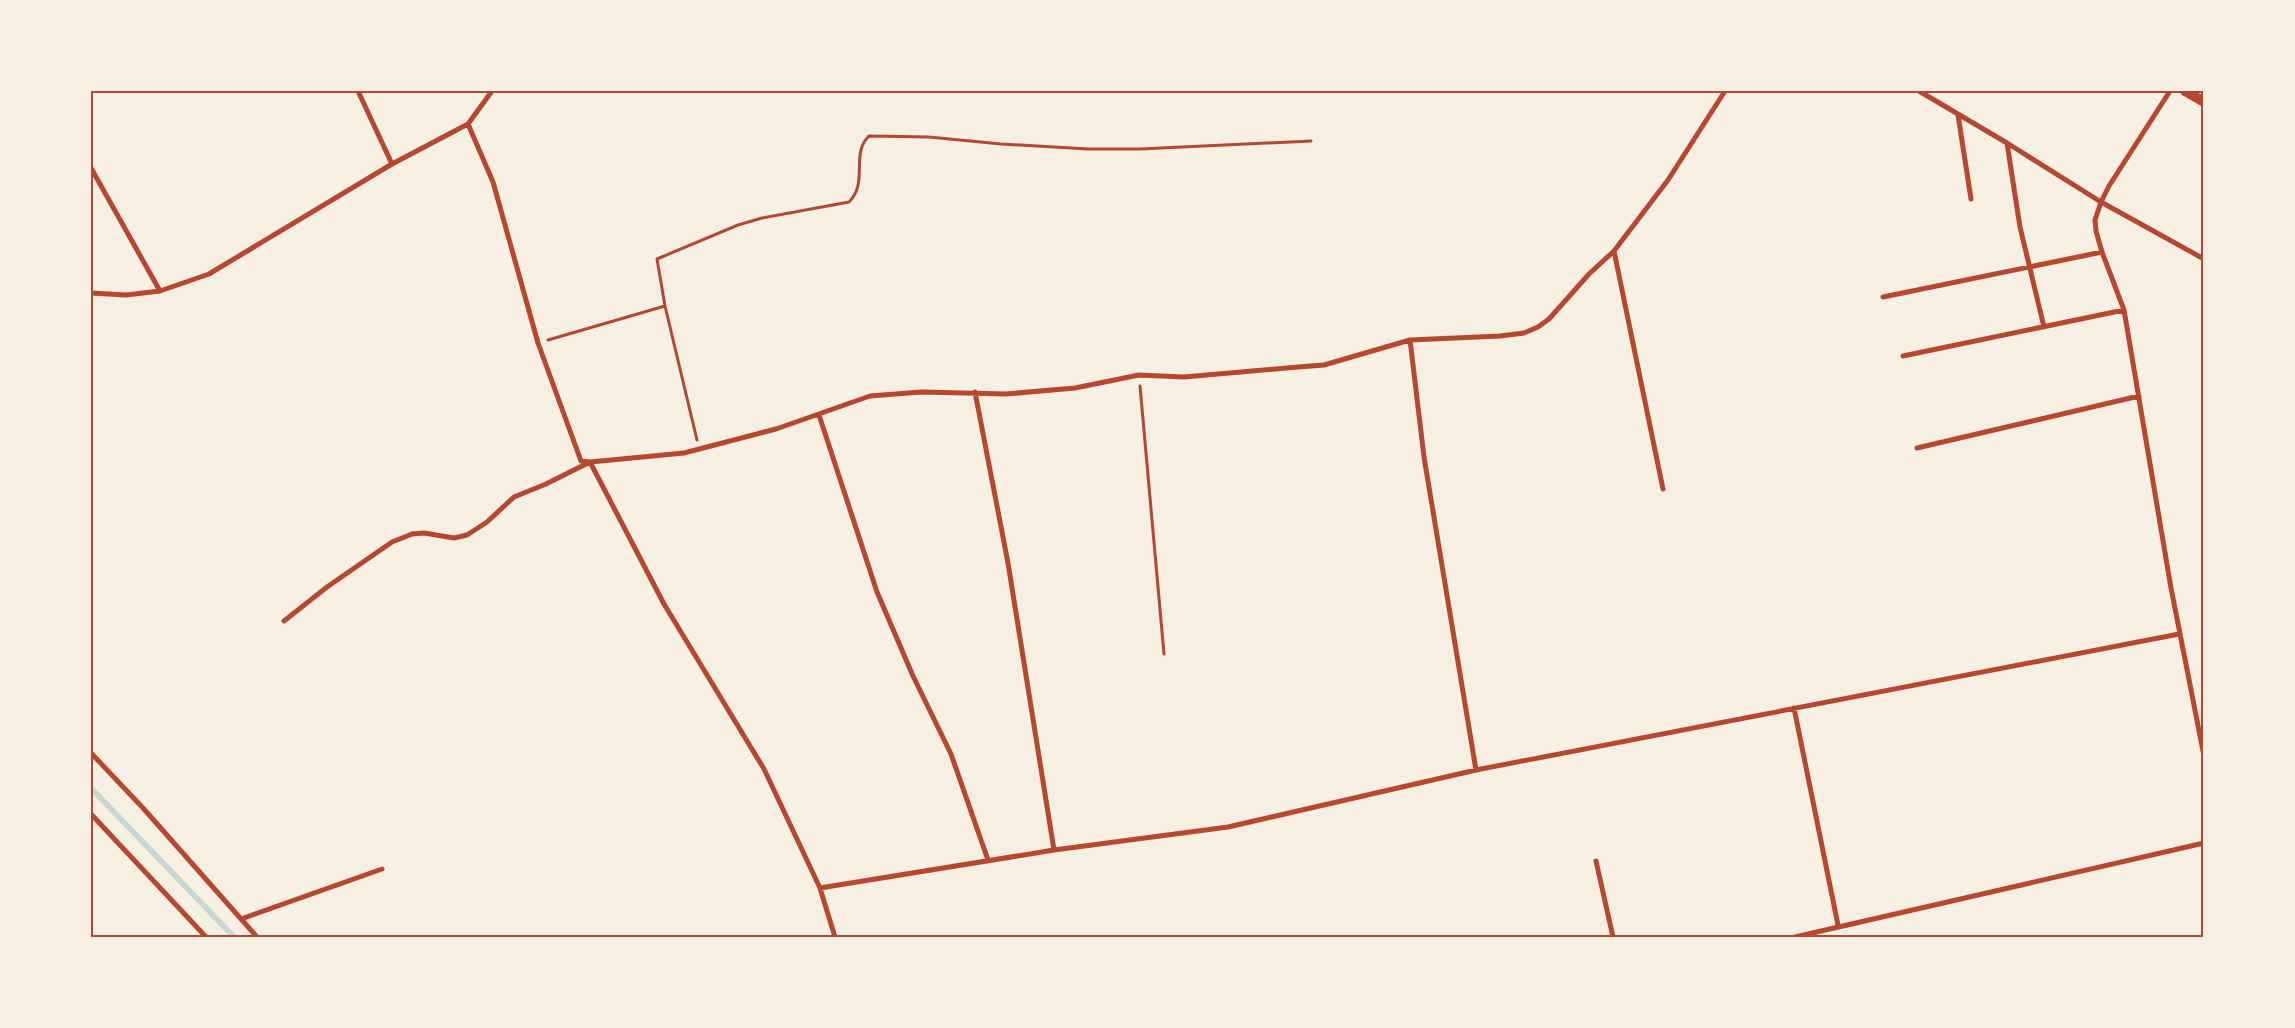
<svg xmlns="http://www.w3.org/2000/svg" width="2295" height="1028" viewBox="0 0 2295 1028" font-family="'PT Sans',sans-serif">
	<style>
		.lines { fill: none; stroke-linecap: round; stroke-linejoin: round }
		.stream { stroke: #c9d6d2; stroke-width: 5.5 }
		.path { stroke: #b5482f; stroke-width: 3 }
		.minor { stroke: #b5482f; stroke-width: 5 }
		.secondary { stroke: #b5482f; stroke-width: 10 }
		.neatline { fill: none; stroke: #b5482f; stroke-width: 2 }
	</style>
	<rect width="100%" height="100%" fill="#f6efe4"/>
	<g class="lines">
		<path class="stream" d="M 91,788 L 234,937"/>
		<path class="path" d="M 548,340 L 665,306
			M 1140,386 L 1164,654
			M 697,440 L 665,306 L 657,259 L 738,225 L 762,218 L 849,202 C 869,182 850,154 869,136 L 929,137 L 1001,144 L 1088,149 L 1140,149 L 1311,141"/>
		<path class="minor" d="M 358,91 L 392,164
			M 1919,91 L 2007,143 L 2101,202 L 2204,259
			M 2170,91 L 2109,186 L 2101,202 L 2095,220 L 2096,231 L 2102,252 L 2124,310 L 2171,588 L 2204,756
			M 1958,115 L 1971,199
			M 468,124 L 493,182 L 538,343 L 581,461 L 590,462 L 684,453 L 776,429 L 870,396 L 921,392 L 1006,394 L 1075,388 L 1139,375 L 1184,377 L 1298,367 L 1324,365 L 1410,340 L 1500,336 L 1524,333 L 1538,327 L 1549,319 L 1589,274 L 1614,251 L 1668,180 L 1725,91
			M 2007,143 L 2020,227 L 2044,327
			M 91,168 L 160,291
			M 1614,251 L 1663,489
			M 91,293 L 126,295 L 160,291 L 209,274 L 392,164 L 468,124 L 492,91
			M 1883,297 L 2102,252
			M 1410,340 L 1424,457 L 1476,770
			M 1903,356 L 2124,310
			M 975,392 L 1008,563 L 1054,850
			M 819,415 L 877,592 L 913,676 L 951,754 L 988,860
			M 1917,448 L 2139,396
			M 590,462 L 664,604 L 764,769 L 820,888 L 835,937
			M 284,621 L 327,587 L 392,542 L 412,534 L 424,533 L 454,538 L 467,535 L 487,522 L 514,497 L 546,484 L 590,462
			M 1794,708 L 1838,925
			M 91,753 L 143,808 L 257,937
			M 91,814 L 206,937
			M 1596,861 L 1613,937
			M 820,888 L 1054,850 L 1228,827 L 1476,770 L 2179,634
			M 241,919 L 382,869
			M 1795,937 L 2204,843"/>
		<path class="secondary" d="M 2185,91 L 2204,102"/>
	</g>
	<rect width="2295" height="1028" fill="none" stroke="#f6efe4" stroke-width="185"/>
	<rect x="92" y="92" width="2110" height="844" class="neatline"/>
</svg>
